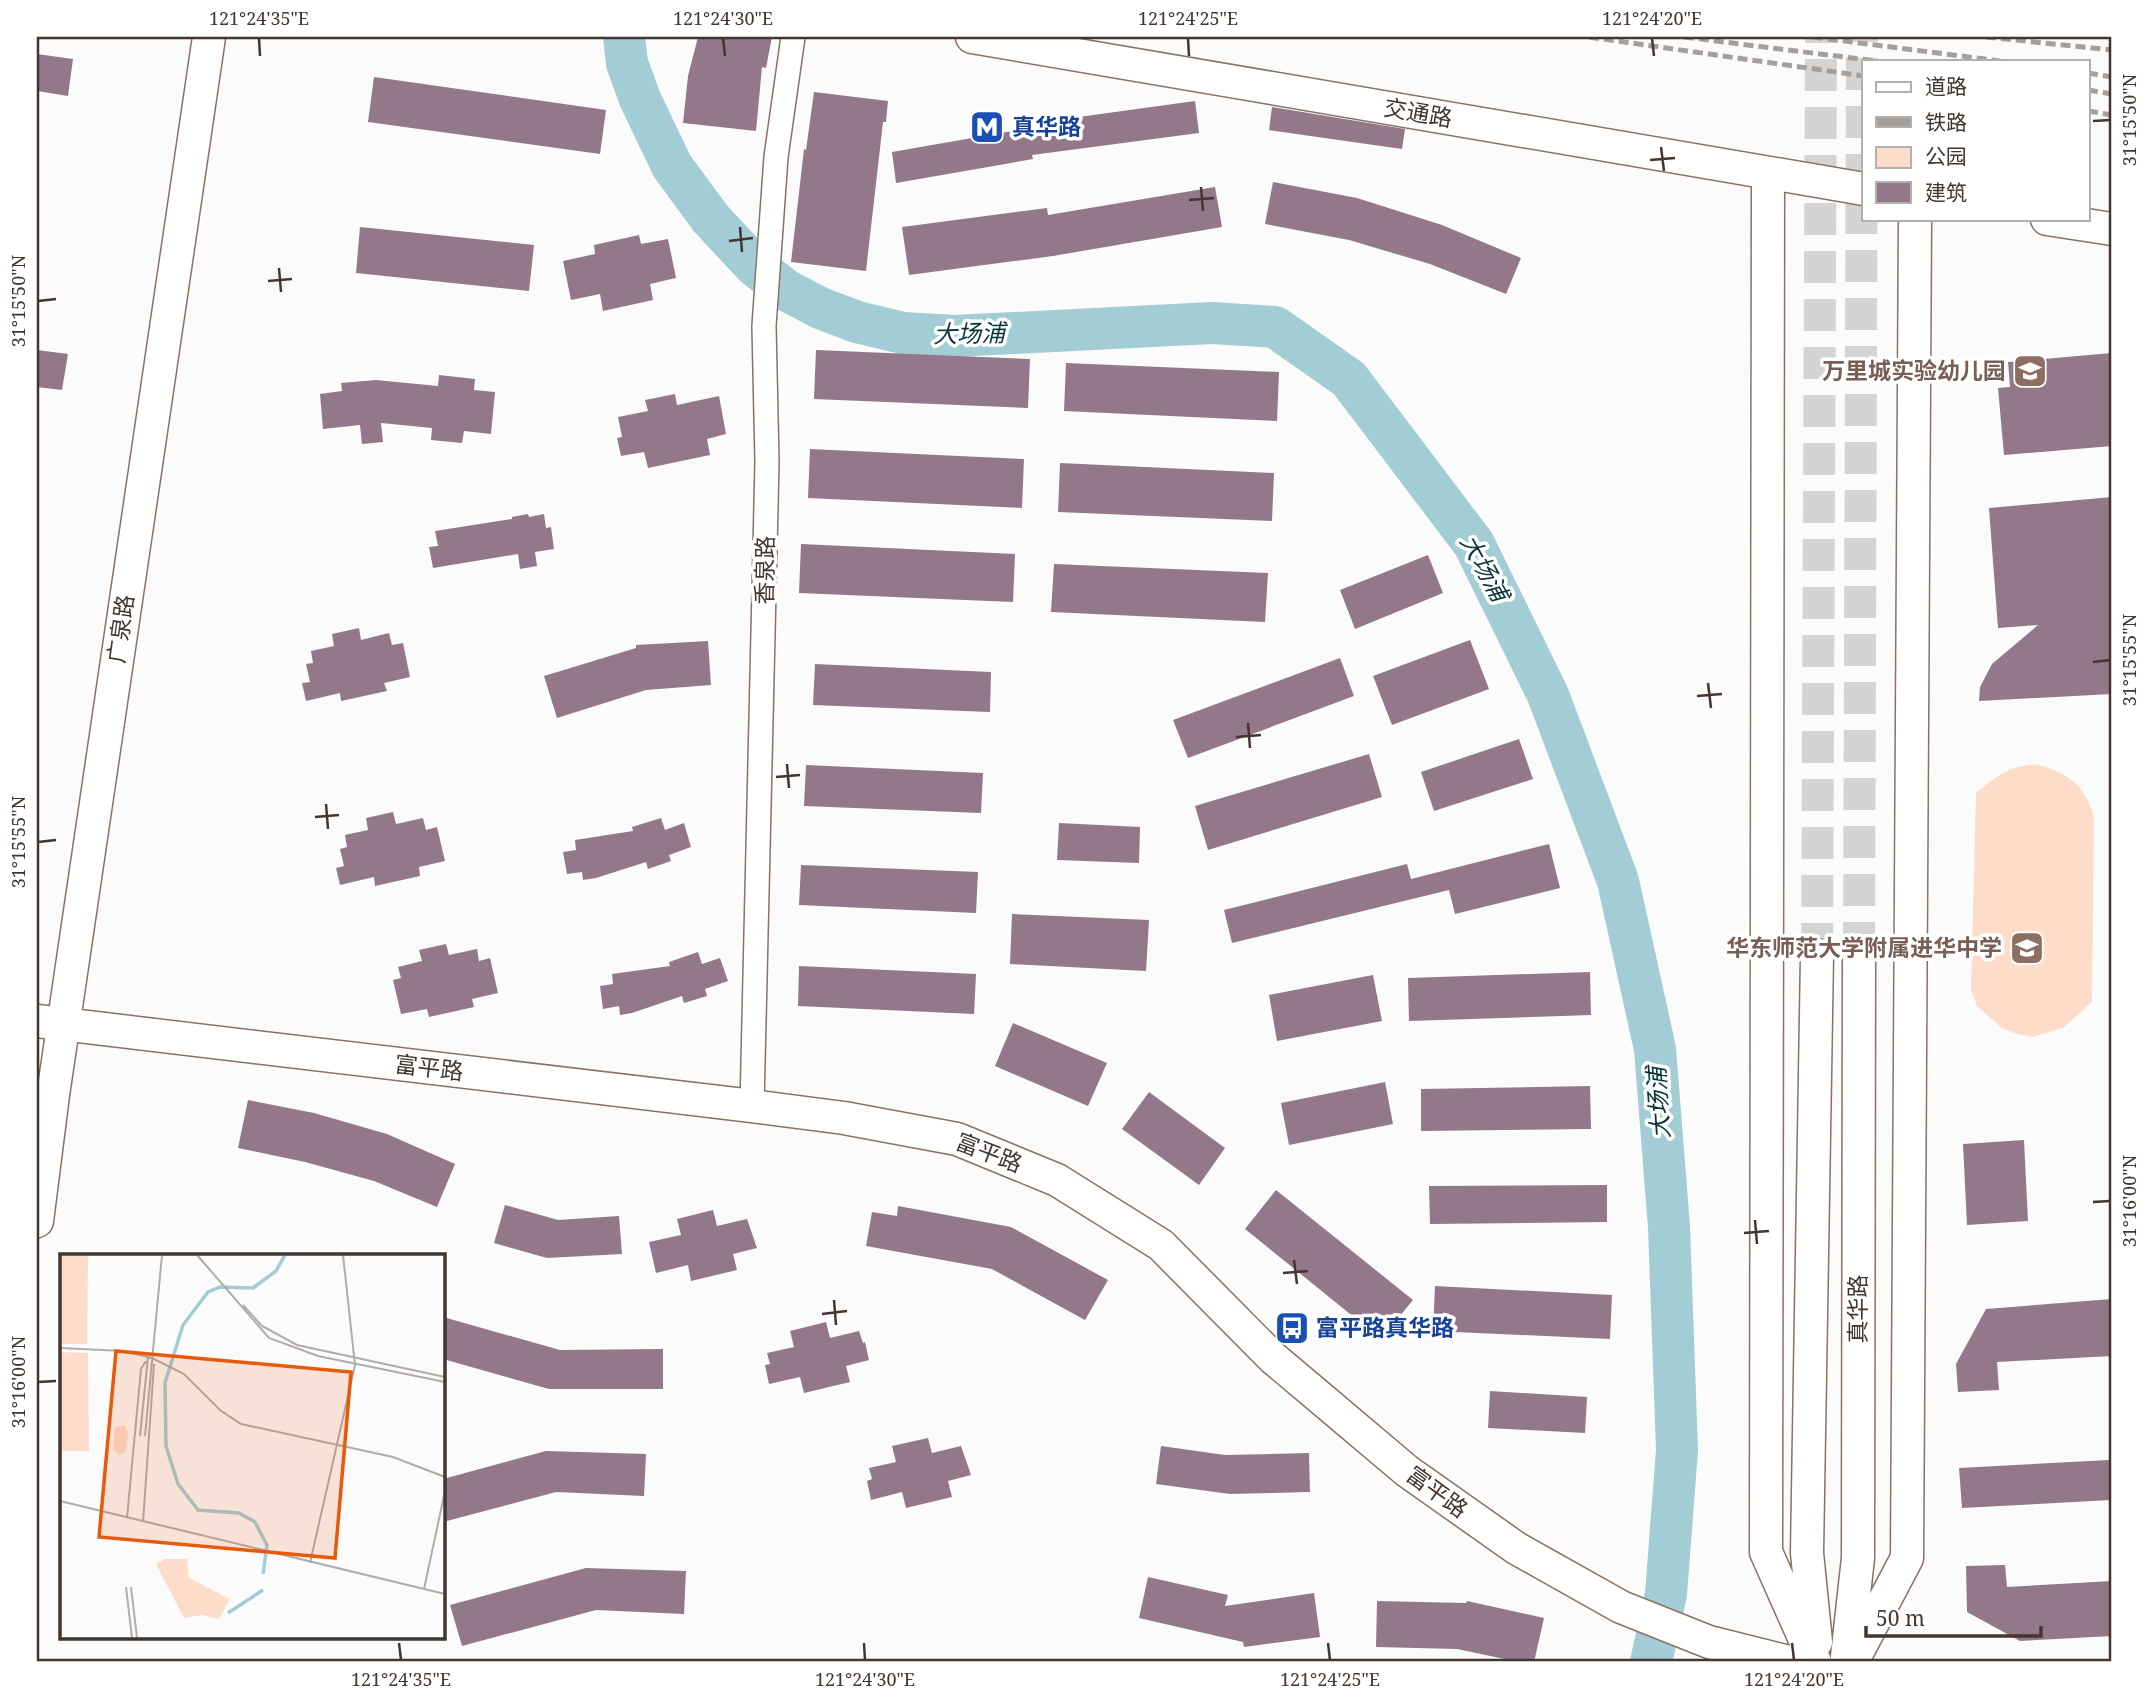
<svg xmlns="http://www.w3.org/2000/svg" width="2149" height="1699" viewBox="0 0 2149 1699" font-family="'Noto Serif','Noto Sans SC',serif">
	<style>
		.green { fill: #fdddca }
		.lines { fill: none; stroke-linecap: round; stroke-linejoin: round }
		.river { stroke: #a2cdd4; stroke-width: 42 }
		.building { fill: #937889 }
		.secondary-tunnel { stroke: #d6d4d2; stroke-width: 32; stroke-dasharray: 32 16; stroke-linecap: butt }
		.street-casing { stroke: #8c7161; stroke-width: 26 }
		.secondary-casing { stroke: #8c7161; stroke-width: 35 }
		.street { stroke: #fff; stroke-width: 23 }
		.secondary { stroke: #fff; stroke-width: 32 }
		.rail { stroke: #a59f9c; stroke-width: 5; stroke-dasharray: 10 5; stroke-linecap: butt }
		.ticks { fill: none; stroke: #42362f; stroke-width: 2.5 }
		.labels { text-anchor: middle; stroke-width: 7; stroke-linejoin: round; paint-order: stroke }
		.street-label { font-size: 23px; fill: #42362f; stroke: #fff }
		.transit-label { font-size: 23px; font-weight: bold; fill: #164399; stroke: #fff; text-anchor: start }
		.education-label { font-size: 23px; font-weight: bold; fill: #785e54; stroke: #fff; text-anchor: end }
		.water-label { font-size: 24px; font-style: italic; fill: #0a353a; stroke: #fff }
		.inset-river { fill: none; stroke: #a2cdd4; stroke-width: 3.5 }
		.inset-road { fill: none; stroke: #b1aca9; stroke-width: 2 }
		.view { fill: #e8590c; fill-opacity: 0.15; stroke: #e8590c; stroke-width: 3.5 }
		.inset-edge { fill: none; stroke: #42362f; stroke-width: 3.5 }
		.neatline { fill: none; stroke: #42362f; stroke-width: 2.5 }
		.ticks-label { font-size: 18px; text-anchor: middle; fill: #42362f }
	</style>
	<rect width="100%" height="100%" fill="#fbfbfb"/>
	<path class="green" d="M 2036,764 C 2068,773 2084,784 2094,816 L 2092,1002 L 2063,1028 L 2032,1037 L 2017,1034 L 2002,1028 L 1977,1006 L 1971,989 L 1976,793 C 1998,775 2007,767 2036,764 Z"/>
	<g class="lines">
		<path class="river" d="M 624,37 L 627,63 L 640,99 L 672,166 L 711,219 L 755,266 L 786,290 L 820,308 L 857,322 L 903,333 L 955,336 L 1212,323 L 1275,327 L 1349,379 L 1474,544 L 1548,695 L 1618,881 L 1655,1049 L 1669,1227 L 1677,1450 L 1666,1594 L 1651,1662"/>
	</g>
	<path class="building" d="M 698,37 L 772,37 L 766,68 L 762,67 L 756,131 L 683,123 L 688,76 Z
		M 37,54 L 73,59 L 68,96 L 37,91 Z
		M 374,77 L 606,110 L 600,154 L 368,122 Z
		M 814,92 L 888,101 L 886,122 L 883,122 L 866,271 L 791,262 L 804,149 L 806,150 Z
		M 1195,101 L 1199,133 L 1032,155 L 1033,159 L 896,183 L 892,152 L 1058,123 L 1057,120 Z
		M 1272,107 L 1405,129 L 1402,149 L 1269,130 Z
		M 1273,182 L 1357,198 L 1442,225 L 1521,258 L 1506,294 L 1430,264 L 1349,240 L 1265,224 Z
		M 1215,187 L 1222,227 L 1053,256 L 909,275 L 902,227 L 1047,208 L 1048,215 Z
		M 360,227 L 534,245 L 529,291 L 356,273 Z
		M 639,235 L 641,244 L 668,239 L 676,278 L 650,284 L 653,300 L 603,311 L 600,294 L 571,300 L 563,261 L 595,254 L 594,245 Z
		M 37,350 L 68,354 L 62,390 L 37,387 Z
		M 816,350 L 1030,359 L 1028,408 L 814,399 Z
		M 2112,353 L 2112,446 L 2004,455 L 1998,388 L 2010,387 L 2008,362 Z
		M 1066,363 L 1279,372 L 1277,421 L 1064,411 Z
		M 439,375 L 475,379 L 474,390 L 495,392 L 491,434 L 464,431 L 462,443 L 431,440 L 432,428 L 381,423 L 383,442 L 362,444 L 360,425 L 323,429 L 320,394 L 342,391 L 341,383 L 376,380 L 438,386 Z
		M 675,394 L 677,405 L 719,396 L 726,434 L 707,439 L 710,455 L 648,468 L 644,452 L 621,456 L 617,438 L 622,437 L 618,417 L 648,411 L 645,400 Z
		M 810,449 L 1024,459 L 1022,508 L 808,498 Z
		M 1060,463 L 1274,473 L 1272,521 L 1058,512 Z
		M 2112,497 L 2112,694 L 1979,701 L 1980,687 L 1992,664 L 2038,625 L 1998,628 L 1989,508 Z
		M 528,514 L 529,517 L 544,514 L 546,528 L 551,527 L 554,549 L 535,552 L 537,566 L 520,569 L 518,554 L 433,568 L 429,547 L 438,546 L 435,531 L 512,519 L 512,517 Z
		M 801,544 L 1015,554 L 1013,602 L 799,593 Z
		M 1428,555 L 1443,593 L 1355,629 L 1340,590 Z
		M 1054,564 L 1268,573 L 1265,622 L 1051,612 Z
		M 359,628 L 361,640 L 389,633 L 392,645 L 403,643 L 410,677 L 384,683 L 387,691 L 341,701 L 340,693 L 306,701 L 302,683 L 310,682 L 306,664 L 313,663 L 311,651 L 334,646 L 332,634 Z
		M 1470,640 L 1489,689 L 1392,725 L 1373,676 Z
		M 708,641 L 711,685 L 646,690 L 557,718 L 544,676 L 636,648 L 636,645 Z
		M 1340,658 L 1354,696 L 1188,758 L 1173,720 Z
		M 815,664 L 991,672 L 990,712 L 813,705 Z
		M 1519,739 L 1533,779 L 1434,811 L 1421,772 Z
		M 1369,754 L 1382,797 L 1208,850 L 1195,806 Z
		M 806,765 L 983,773 L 981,813 L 804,806 Z
		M 393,812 L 396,824 L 423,818 L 426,830 L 437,827 L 445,861 L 419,867 L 420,876 L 375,886 L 374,877 L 340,885 L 336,868 L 344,866 L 340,849 L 347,847 L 345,835 L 368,830 L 366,818 Z
		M 661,818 L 665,830 L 684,823 L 691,847 L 669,855 L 671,861 L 648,869 L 646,862 L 596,878 L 583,880 L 582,872 L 567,874 L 563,852 L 576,850 L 575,840 L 633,831 L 632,827 Z
		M 1059,823 L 1140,827 L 1139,863 L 1057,860 Z
		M 1549,844 L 1560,888 L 1455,914 L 1449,890 L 1232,943 L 1224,910 L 1407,864 L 1411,879 Z
		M 801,865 L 978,872 L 976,913 L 799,905 Z
		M 1012,914 L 1149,920 L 1146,971 L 1010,964 Z
		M 446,944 L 449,955 L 477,949 L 479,961 L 490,958 L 498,993 L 472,999 L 474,1007 L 429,1017 L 427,1009 L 401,1014 L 393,980 L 401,978 L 398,967 L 422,961 L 419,950 Z
		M 698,952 L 702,964 L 720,958 L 728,981 L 705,989 L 707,996 L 684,1003 L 682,996 L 632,1013 L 620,1015 L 619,1006 L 603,1009 L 600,986 L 613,984 L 612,974 L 670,966 L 669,962 Z
		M 799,966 L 976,974 L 974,1014 L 798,1006 Z
		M 1590,972 L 1591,1015 L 1409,1021 L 1408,978 Z
		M 1373,975 L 1382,1021 L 1277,1041 L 1269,995 Z
		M 1013,1023 L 1107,1063 L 1088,1106 L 995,1066 Z
		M 1385,1082 L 1393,1124 L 1289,1145 L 1281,1103 Z
		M 1590,1086 L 1591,1129 L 1421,1131 L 1421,1089 Z
		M 1149,1092 L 1225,1148 L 1199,1185 L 1122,1129 Z
		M 248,1100 L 314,1113 L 387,1134 L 455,1164 L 437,1207 L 374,1181 L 305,1162 L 238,1148 Z
		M 2024,1140 L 2028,1221 L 1967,1225 L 1963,1144 Z
		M 1607,1185 L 1607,1222 L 1430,1224 L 1429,1186 Z
		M 1276,1190 L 1413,1300 L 1381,1339 L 1245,1229 Z
		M 505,1205 L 558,1220 L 619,1216 L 622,1254 L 547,1258 L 494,1243 Z
		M 898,1206 L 1011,1227 L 1108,1280 L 1085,1320 L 992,1269 L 866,1246 L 872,1212 L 897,1216 Z
		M 713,1210 L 717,1226 L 747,1219 L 757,1248 L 733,1254 L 737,1270 L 691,1281 L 688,1265 L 656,1273 L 649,1242 L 681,1235 L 677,1219 Z
		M 1435,1286 L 1612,1295 L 1610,1339 L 1433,1331 Z
		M 2112,1299 L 2112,1356 L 1997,1362 L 1999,1390 L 1958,1392 L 1956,1364 L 1986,1309 Z
		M 443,1317 L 560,1350 L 663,1349 L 663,1389 L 549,1389 L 443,1359 Z
		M 826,1322 L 830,1338 L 859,1331 L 863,1343 L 865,1342 L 869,1360 L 846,1366 L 850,1382 L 804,1393 L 800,1377 L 769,1384 L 765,1365 L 770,1364 L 767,1353 L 794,1347 L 790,1331 Z
		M 1490,1391 L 1587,1397 L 1585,1433 L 1488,1428 Z
		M 928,1438 L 932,1453 L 961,1446 L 971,1475 L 948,1481 L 952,1497 L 906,1508 L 902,1492 L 871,1500 L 867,1481 L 872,1479 L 869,1468 L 896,1462 L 892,1446 Z
		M 1161,1446 L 1225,1455 L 1309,1453 L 1310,1492 L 1230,1494 L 1156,1484 Z
		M 546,1451 L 646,1454 L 644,1496 L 556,1492 L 443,1522 L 443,1479 Z
		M 2109,1460 L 2111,1500 L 1962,1508 L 1959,1468 Z
		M 2005,1565 L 2007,1587 L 2112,1581 L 2112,1636 L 2020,1641 L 1967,1612 L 1966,1566 Z
		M 586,1568 L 686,1571 L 684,1614 L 596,1610 L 462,1646 L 450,1605 Z
		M 1148,1577 L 1228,1595 L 1225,1606 L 1314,1593 L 1320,1637 L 1244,1647 L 1243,1642 L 1139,1618 Z
		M 1377,1601 L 1466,1603 L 1467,1601 L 1544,1618 L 1534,1662 L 1519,1662 L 1457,1649 L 1376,1647 Z"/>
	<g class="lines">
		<path class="secondary-tunnel" d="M 1859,954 L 1862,37
			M 1817,955 L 1821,37"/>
		<g class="street-casing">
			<path id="street" d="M 752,1106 L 767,462 L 764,326 L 776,157 L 793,37"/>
		</g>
		<g class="secondary-casing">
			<path id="secondary" d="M 972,37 L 1864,189
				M 1768,173 L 1766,1552 L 1815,1662
				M 2047,219 L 2112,229
				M 37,1021 L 752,1106 L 844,1118 L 957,1139 L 1057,1180 L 1161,1245 L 1273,1358 L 1317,1395 L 1407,1471 L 1516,1548 L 1621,1607 L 1709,1642 L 1789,1662
				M 37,1221 L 53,1095 L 209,37
				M 1816,1642 L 1807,1553 L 1817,955
				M 1847,1657 L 1858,1558 L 1859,954
				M 1852,1662 L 1907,1558 L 1915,219"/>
		</g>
		<use href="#street" class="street"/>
		<use href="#secondary" class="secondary"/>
		<path class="rail" d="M 1589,37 L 1864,76
			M 1684,37 L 1876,61
			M 1813,37 L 2000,61
			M 1986,37 L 2112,50
			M 2088,73 L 2112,77
			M 2088,90 L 2112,94
			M 2088,111 L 2112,115"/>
	</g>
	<path class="ticks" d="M 259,38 L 260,56M 723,38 L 725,56M 1188,38 L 1189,56M 1652,38 L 1654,56M 2093,121 L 2110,120M 1661,147 L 1664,171M 1650,160 L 1675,158M 1201,187 L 1203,211M 1189,200 L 1214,198M 740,227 L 742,252M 729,241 L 753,238M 279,268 L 281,292M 268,281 L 292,279M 38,301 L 56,299M 2093,662 L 2110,660M 1708,683 L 1711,708M 1697,696 L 1722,694M 1248,723 L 1250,748M 1236,737 L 1261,735M 787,764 L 789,788M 776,777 L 800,775M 326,804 L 328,829M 315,817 L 339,815M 38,842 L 56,840M 2093,1202 L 2110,1201M 1755,1220 L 1757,1244M 1744,1233 L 1769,1231M 1294,1260 L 1297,1284M 1283,1273 L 1308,1271M 834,1300 L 836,1325M 822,1314 L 847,1311M 38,1382 L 56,1381M 399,1643 L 401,1660M 864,1643 L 865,1660M 1328,1643 L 1330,1660M 1792,1643 L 1794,1660"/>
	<defs>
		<g id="metro-square" transform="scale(1.75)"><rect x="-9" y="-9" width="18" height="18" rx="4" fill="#1a4fb4" stroke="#fff"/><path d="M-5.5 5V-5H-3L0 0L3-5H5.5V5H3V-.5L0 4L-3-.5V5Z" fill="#fff"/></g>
		<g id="school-square" transform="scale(1.75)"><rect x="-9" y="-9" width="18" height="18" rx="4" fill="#8d6e63" stroke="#fff"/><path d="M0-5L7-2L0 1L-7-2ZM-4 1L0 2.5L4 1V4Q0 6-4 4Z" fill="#fff"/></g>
		<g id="bus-square" transform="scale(1.75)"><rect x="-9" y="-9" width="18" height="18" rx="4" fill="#1a4fb4" stroke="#fff"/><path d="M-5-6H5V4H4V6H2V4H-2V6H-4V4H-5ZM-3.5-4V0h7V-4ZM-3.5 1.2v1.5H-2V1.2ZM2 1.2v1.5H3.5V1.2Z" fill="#fff"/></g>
	</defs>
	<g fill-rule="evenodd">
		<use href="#metro-square" x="987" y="127"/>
		<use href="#school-square" x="2030" y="371"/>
		<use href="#school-square" x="2027" y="948"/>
		<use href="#bus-square" x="1292" y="1328"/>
	</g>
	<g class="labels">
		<g class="street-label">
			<text transform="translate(1418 113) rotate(10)" y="8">交通路</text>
			<text transform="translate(765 570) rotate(-89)" y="8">香泉路</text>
			<text transform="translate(121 629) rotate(-82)" y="8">广泉路</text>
			<text transform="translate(429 1068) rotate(7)" y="8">富平路</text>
			<text transform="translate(989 1153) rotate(21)" y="8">富平路</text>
			<text transform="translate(1858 1309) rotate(-90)" y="8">真华路</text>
			<text transform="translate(1437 1492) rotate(36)" y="8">富平路</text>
		</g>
		<g class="transit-label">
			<text x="1012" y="135">真华路</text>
			<text x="1316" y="1336">富平路真华路</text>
		</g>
		<g class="education-label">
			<text x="2006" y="379">万里城实验幼儿园</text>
			<text x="2002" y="956">华东师范大学附属进华中学</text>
		</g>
		<g class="water-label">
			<text transform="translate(969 334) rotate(-1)" y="8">大场浦</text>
			<text transform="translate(1484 568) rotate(61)" y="8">大场浦</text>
			<text transform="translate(1659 1103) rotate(-94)" y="8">大场浦</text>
		</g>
	</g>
	<g transform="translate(60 1254)">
		<rect width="385" height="385" fill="#fbfbfb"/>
		<path d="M 0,1 L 28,1 L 27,90 L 0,90 ZM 0,98 L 28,99 L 29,197 L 0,197 ZM 64,171 L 68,177 L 66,198 L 59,201 L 53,195 L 55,174 ZM 105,305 L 127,305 L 129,324 L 170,345 L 159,365 L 142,361 L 124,364 L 96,310 Z" fill="#fdddca"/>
		<path class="inset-river" d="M 203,320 L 207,291 L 195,268 L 179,259 L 138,256 L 118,230 L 106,192 L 105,129 L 123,71 L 148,38 L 160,33 L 193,34 L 216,17 L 225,1M 168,359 L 203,336"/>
		<path class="inset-road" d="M 137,1 L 209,84 L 258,102 L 385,128M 183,51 L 202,72 L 237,91 L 385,123M 0,94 L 63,97 L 92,104 L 124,120 L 160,156 L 181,170 L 333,203 L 385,223M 80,182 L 88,103M 85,182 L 102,1M 0,247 L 385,340M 67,264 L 81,115 L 86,107M 83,268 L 94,110M 250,309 L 295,111 L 283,1M 66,333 L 72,384M 71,333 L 77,384M 364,335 L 385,237"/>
		<path class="view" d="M 56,97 L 291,118 L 275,304 L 39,283 Z"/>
		<rect width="385" height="385" class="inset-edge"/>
	</g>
	<rect width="2149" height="1699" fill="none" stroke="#ffffff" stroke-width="77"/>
	<rect x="1862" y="60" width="228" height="161" fill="#ffffff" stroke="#b3afac" stroke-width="2"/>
	<rect x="1876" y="82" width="35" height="10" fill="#ffffff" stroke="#b3afac" stroke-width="2"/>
	<text x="1925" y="94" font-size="21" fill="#42362f">道路</text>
	<rect x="1876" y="117" width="35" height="10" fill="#a59f9c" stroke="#b3afac" stroke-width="2"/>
	<text x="1925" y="130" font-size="21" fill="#42362f">铁路</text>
	<rect x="1876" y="147" width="35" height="21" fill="#fdddca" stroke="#b3afac" stroke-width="2"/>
	<text x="1925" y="164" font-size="21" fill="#42362f">公园</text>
	<rect x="1876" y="182" width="35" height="21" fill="#937889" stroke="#b3afac" stroke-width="2"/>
	<text x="1925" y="200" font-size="21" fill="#42362f">建筑</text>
	<path d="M1866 1626v10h175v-10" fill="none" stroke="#42362f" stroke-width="3.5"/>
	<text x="1876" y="1626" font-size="21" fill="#42362f" stroke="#ffffff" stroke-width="5" paint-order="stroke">50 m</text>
	<rect x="38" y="38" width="2072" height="1622" class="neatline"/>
	<g class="ticks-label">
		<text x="259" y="25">121°24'35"E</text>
		<text x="723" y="25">121°24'30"E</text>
		<text x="1188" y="25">121°24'25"E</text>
		<text x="1652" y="25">121°24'20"E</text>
		<text transform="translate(2130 120) rotate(-90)" y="6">31°15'50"N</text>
		<text transform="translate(19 301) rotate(-90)" y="6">31°15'50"N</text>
		<text transform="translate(2130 660) rotate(-90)" y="6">31°15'55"N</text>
		<text transform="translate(19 842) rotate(-90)" y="6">31°15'55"N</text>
		<text transform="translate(2130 1201) rotate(-90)" y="6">31°16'00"N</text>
		<text transform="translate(19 1382) rotate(-90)" y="6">31°16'00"N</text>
		<text x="401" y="1686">121°24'35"E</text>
		<text x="865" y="1686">121°24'30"E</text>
		<text x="1330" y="1686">121°24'25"E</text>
		<text x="1794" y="1686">121°24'20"E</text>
	</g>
</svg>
